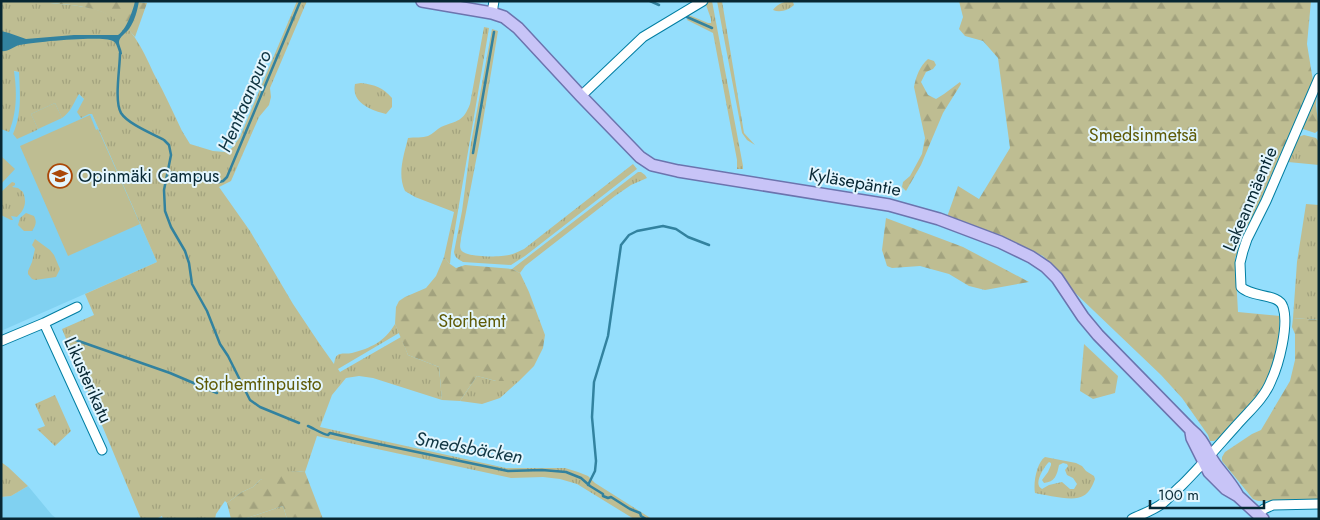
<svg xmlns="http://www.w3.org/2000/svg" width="1320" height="520" viewBox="0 0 1320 520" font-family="Jost,sans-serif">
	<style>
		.built { fill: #80d1f1 }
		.grass { fill: url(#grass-tufts); fill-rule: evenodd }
		.forest { fill: url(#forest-firs) }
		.pitch { fill: #bebd92 }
		.water { fill: #32829f }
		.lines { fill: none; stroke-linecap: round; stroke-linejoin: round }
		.stream { stroke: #32829f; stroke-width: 2.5 }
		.minor-casing { stroke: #007ea2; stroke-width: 11 }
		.major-casing { stroke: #6c74ae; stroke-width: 14 }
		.minor { stroke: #fff; stroke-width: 9 }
		.major { stroke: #c8c4f7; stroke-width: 11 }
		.labels { text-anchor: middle; stroke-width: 4; stroke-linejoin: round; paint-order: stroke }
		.park-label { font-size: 18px; fill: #5e5a06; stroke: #e4f6fe }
		.poi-label { font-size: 18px; fill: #072733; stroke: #e4f6fe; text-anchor: start }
		.street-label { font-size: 18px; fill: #072733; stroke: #e4f6fe }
		.water-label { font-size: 19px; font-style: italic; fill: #103542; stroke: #e4f6fe }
	</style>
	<defs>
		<pattern id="grass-tufts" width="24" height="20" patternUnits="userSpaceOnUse" patternTransform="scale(1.25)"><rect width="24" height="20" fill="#bebd92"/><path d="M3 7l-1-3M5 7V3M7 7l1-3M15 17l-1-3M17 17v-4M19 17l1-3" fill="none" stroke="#a2a27e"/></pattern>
		<pattern id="forest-firs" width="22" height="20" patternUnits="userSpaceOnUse" patternTransform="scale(1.25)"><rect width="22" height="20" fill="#bebd92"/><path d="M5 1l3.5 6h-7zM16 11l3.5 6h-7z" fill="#a2a27e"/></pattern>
	</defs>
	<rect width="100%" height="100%" fill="#94defc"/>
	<path class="built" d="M 1,69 L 41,76 L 75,91 L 84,99 L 92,114 L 157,262 L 1,331 Z
		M 28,486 L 52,515 L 57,519 L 1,519 L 1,497 L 11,496 Z"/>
	<path class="grass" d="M 1,1 L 50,1 L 50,3 C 71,5 92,6 110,15 C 134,27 144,53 155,76 C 165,94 173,112 182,131 L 190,144 L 213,151 L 225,152 L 232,148 L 240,137 L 297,1 L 307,1 L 270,88 L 271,97 L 269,105 L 259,117 L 231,181 L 219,187 L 250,231 L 293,304 L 319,343 L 334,364 C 335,360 335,355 340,354 C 343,353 348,354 352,353 C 371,348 384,342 395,324 L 399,333 L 338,369 L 340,372 L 401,337 L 408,355 L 439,367 L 442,400 L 373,378 L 359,376 L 346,378 L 332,395 L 320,427 L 506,468 L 565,468 L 578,472 L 588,476 L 595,483 L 652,519 L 634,519 L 577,484 L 560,479 L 543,477 L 511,478 L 317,436 L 305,472 L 295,471 L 260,480 L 253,487 L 242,492 L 227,503 L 225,501 L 216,514 L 215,519 L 163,519 L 162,516 L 156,519 L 141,519 L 62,329 L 94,315 L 85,294 L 157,262 L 92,114 L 89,114 L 81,118 L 77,112 L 84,99 L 79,94 C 74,102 71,112 62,118 L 55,103 L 31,114 L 38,129 L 37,130 L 17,139 L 13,134 C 22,113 20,94 19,72 L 14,71 C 17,92 17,112 9,132 L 1,129 Z
		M 707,1 L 712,1 L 743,166 L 743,169 L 737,169 L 737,160 L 713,33 L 687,20 L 689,15 L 708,23 L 711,23 L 711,19 L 705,2 Z
		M 717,1 L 722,1 L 744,133 L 755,145 L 747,140 L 742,133 Z
		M 788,1 L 793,2 L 794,5 C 789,10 780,13 773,10 C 776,5 783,2 788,1 Z
		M 484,27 L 489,28 L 451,252 L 450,264 L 444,257 L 454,212 L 415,197 L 405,191 C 397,174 404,155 408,138 C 414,137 423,138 428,136 C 433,134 437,129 441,127 C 458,120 463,122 470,104 Z
		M 492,29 L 498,31 L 479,145 L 461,238 C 461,242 459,246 461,250 C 466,258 500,257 509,255 C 514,254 519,251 524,249 L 633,164 L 637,169 L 525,256 L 511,265 L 463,262 C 458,259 455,258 454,252 L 462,211 L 471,143 Z
		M 361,83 C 376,85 382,87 392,98 L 392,107 L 386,114 C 371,110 351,103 355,84 Z
		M 1292,152 L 1319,152 L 1319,165 L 1288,162 Z
		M 638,172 L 641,172 L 645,175 L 647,178 L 631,185 L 615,196 L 525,266 L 520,273 L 512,269 Z
		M 12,182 L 15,183 L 15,185 L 12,187 L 18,188 L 23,192 C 27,202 25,210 17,217 L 11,216 L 13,220 L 11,220 L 1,215 L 1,192 Z
		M 1306,204 L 1319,205 L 1319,320 L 1293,318 L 1297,262 Z
		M 26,213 L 34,216 C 37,222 36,225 32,231 L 24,231 L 18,225 L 20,218 Z
		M 35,239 L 50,250 L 54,255 L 60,269 L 56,277 L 35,280 L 32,279 L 28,274 L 28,271 L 32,262 L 35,249 L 32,245 Z
		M 477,376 L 496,381 L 519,381 L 500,398 L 482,404 L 460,401 Z
		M 55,395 L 71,431 L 55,446 L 37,429 L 45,426 L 35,404 Z
		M 1045,457 L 1076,463 L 1082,466 L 1086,471 L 1094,476 L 1095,479 C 1093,485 1089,493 1083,496 C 1074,502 1046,495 1035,493 C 1033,483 1037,462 1045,457 ZM 1049,462 L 1051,463 L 1051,465 L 1048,472 L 1042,480 L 1044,483 C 1055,482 1057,475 1059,465 L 1063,463 L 1067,464 L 1068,466 L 1065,470 L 1067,475 L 1073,478 L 1077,484 L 1074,489 L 1070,489 L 1062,482 L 1049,485 L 1042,489 C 1041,488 1039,487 1039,486 C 1036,480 1044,467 1049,462 Z
		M 1,462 L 8,467 L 28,486 L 11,496 L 1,497 Z
		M 283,506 L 287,519 L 244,519 Z"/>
	<path class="forest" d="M 50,1 L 127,1 L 147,3 L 135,37 C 111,8 85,6 50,3 Z
		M 959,1 L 1311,1 L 1307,44 L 1313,81 L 1235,258 L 1238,312 L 1280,316 C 1279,335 1278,356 1271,373 C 1261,398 1239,417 1221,436 L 1214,441 L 1210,441 L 1208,435 L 1182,398 L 1161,375 L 1071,289 L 1043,256 L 1013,242 L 947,217 L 958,186 L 979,199 L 1010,148 L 998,58 L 983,41 L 965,36 L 959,29 L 963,17 Z
		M 928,59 L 934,61 L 936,65 L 933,69 L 926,72 L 921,82 L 928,95 L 936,99 L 944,94 L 960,82 L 961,84 L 943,113 L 921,165 L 906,191 L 902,187 L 903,182 L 910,176 L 922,154 L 925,138 L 914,87 C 916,76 920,66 928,59 Z
		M 1317,93 L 1316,105 L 1319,130 L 1315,133 L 1303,129 L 1301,126 Z
		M 1304,135 L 1316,138 L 1319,142 L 1318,152 L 1292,152 L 1298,137 Z
		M 886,218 L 963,247 L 1029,282 L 985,290 L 969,286 L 949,274 L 920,266 L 892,268 L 887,266 L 882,250 Z
		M 444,257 L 450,264 L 456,268 L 465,265 L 512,269 L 520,273 L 529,292 L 545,335 L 543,348 L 534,366 L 519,381 L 496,381 L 477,376 L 460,401 L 442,400 L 439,367 L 408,355 L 395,324 L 396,307 L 399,301 L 405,297 L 426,288 L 436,276 Z
		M 1293,318 L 1319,320 L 1319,500 L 1258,501 L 1253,499 L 1222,461 L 1222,457 L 1225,452 L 1252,434 L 1261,430 L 1290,381 L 1295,360 L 1295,334 L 1292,327 Z
		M 1084,344 L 1118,376 L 1115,393 L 1093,399 L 1080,391 Z
		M 295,471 L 305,472 L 323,519 L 287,519 L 283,506 L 244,519 L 231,519 L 227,503 L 242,492 L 253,487 L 260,480 L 274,474 Z"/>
	<path class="pitch" d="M 55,103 L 62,118 L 38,129 L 31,114 Z
		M 90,115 L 96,130 L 98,129 L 140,224 L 68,256 L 20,146 Z
		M 1,157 L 2,157 L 15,169 L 1,184 Z"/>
	<path class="water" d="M 135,1 L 139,1 C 137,12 135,20 129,29 C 126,33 119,37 119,42 C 119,45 122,50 122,54 L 120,55 C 118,50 117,43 113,41 C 103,35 33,42 19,45 C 13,47 8,52 1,51 L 1,31 L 9,33 L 26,39 L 74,35 L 118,35 C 126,30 133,11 135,1 Z"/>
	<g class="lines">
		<path class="stream" d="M 650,1 L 659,5
			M 687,17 L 712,28
			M 120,53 C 120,68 114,101 121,113 C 128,124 153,134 164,140 L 169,145 L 171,155 L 164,190 L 165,211 L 171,227 L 185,251 L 189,263 L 192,284 L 207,311 L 220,344 L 228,356 L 250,400 L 260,407 L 299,423
			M 473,153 L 494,32
			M 167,172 L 219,182 L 223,181 L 227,177 L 300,2
			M 70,338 L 170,373 L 217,393
			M 308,426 C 313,428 324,435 328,435 L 330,433 L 334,434 L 364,441 L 508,471 L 542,470 L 566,472 L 581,478 L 590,486 L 603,494 L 603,496 L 608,498 L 611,497 L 630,509 L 640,513 L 641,516 L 646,519
			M 588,485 L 595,471 L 596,461 L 592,417 L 594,382 L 608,336 L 621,245 L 629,235 L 637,231 L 663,226 L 676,229 L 688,237 L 709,245"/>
		<g class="minor-casing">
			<path id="minor" d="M 492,13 L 494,1
				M 581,96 L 643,37 L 703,1
				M 44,323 L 102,450
				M 1,341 L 44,323 L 77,307
				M 1258,514 L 1264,509 L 1273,505 L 1319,504
				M 1132,519 C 1142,514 1154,510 1163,503 C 1169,498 1175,491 1182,485 C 1201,466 1218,446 1236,426 C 1248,412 1264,399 1271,381 C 1279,364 1289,325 1283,307 C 1279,293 1252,298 1241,287 L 1240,263 L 1243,251 L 1247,239 L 1266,201 L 1319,78"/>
		</g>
		<g class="major-casing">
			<path id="major" d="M 422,1 L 492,13 L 504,17 L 518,28 L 581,96 L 640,157 L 652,165 L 678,171 L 889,205 L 939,219 L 1000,242 L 1031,257 L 1046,267 L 1057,278 L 1083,317 L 1098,335 L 1190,429 C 1205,441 1205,450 1215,464 C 1223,475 1232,484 1238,496
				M 1191,432 L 1192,438 L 1209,472 L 1226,489 L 1238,496 L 1263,519"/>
		</g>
		<use href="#minor" class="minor"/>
		<use href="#major" class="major"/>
	</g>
	<defs>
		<g id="school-ring" transform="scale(1.25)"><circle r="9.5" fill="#e4f6fe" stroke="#aa4808" stroke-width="1.5"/><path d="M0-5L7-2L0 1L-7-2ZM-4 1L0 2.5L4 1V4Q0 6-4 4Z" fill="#aa4808"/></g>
	</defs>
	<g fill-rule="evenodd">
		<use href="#school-ring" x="60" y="176"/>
	</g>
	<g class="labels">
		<g class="park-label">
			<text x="1143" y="141">Smedsinmetsä</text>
			<text x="472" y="327">Storhemt</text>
			<text x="258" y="390">Storhemtinpuisto</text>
		</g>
		<g class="poi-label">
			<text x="78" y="182">Opinmäki Campus</text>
		</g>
		<g class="street-label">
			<text transform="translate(855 182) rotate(10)" y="6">Kyläsepäntie</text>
			<text transform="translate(1250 199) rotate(-67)" y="6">Lakeanmäentie</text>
			<text transform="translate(88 380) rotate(66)" y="6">Likusterikatu</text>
		</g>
		<g class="water-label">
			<text transform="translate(244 101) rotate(-67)" y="7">Henttaanpuro</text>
			<text transform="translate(469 447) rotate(10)" y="7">Smedsbäcken</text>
		</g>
	</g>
	<rect width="1320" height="520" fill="none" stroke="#072733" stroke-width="5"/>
	<path d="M1150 500v8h114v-8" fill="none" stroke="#072733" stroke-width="2.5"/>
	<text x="1158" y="500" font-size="15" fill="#072733" stroke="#e4f6fe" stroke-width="4" paint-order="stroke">100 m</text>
</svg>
